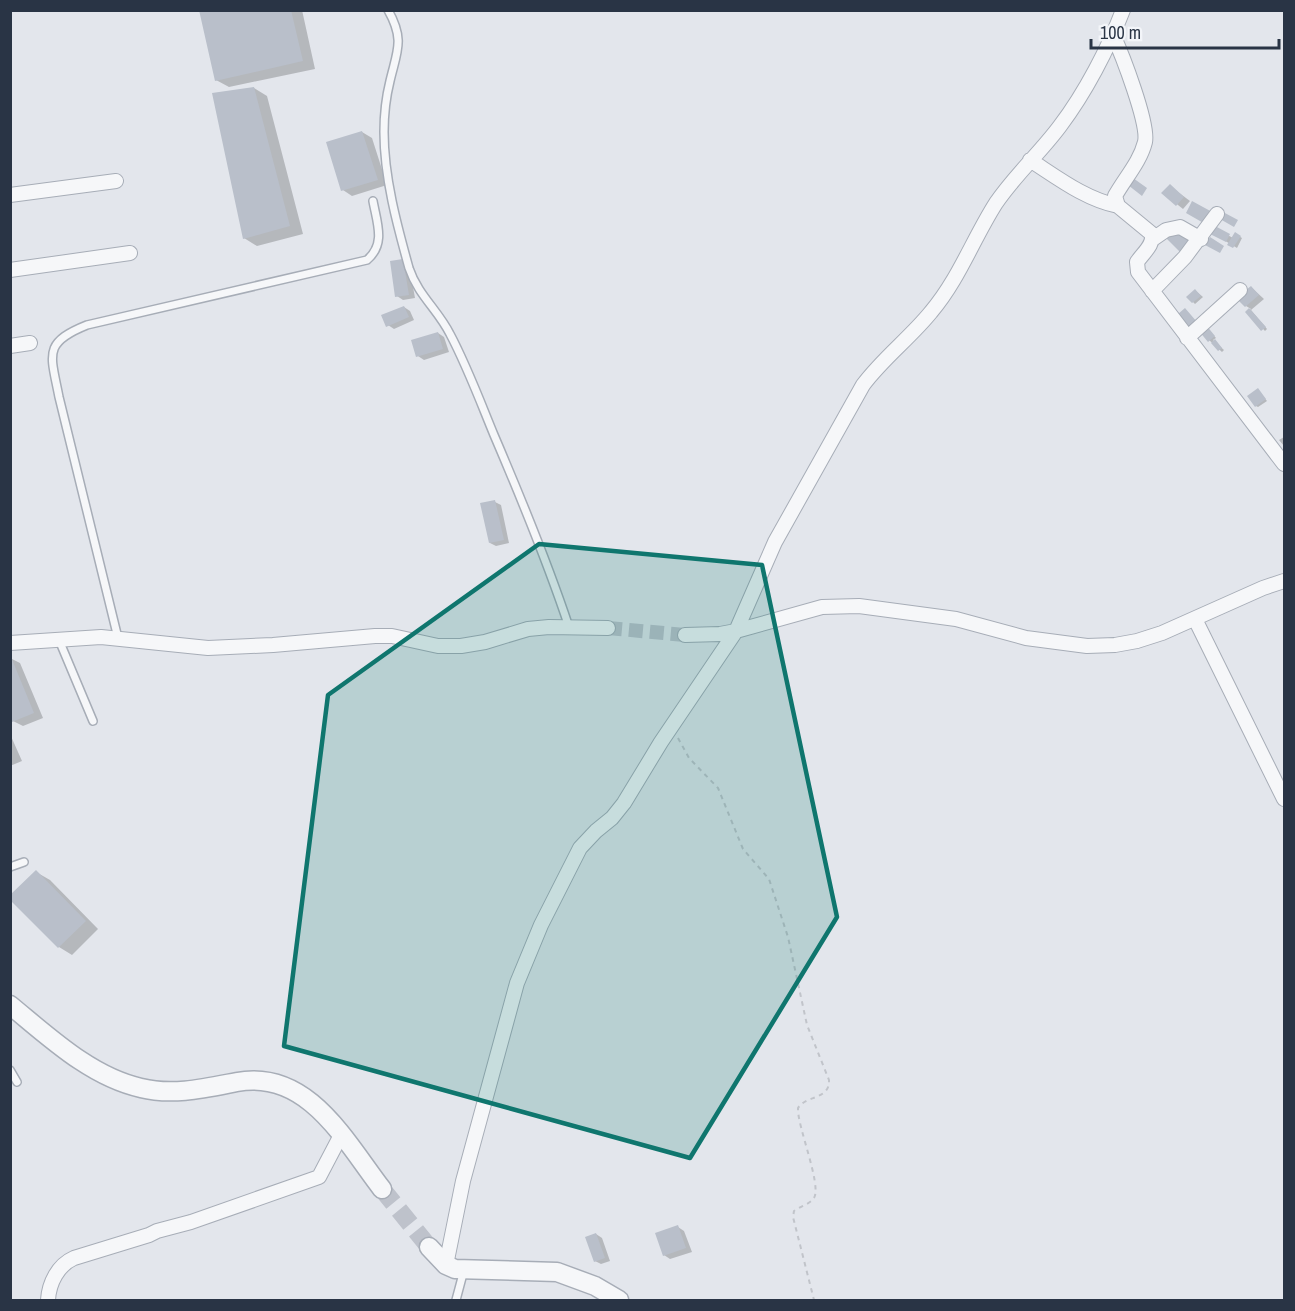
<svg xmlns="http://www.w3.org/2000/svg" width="1295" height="1311" viewBox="0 0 1295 1311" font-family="'Archivo Narrow',sans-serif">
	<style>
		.shadow { fill: #0003 }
		.building { fill: #b9bfca }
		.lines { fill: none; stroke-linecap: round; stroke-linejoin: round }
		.minor-tunnel { stroke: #bec2cb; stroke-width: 14; stroke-dasharray: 14 7; stroke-linecap: butt }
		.tertiary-tunnel { stroke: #bec2cb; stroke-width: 18; stroke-dasharray: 18 9; stroke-linecap: butt }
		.service-casing { stroke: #a7adb7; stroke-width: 10 }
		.minor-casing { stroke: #a7adb7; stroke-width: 16 }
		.tertiary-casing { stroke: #a7adb7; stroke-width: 21 }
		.path { stroke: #c1c4ca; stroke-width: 2; stroke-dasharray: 4.5 4.5; stroke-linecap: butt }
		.service { stroke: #f6f7f9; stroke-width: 7 }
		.minor { stroke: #f6f7f9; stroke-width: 14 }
		.tertiary { stroke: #f6f7f9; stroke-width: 18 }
		.marked { fill: #0f766e; fill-opacity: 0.2; stroke: #0f766e; stroke-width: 4.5; stroke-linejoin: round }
	</style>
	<rect width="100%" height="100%" fill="#e3e6ec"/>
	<path class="shadow" d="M 200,10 L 302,10 L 315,69 L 229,87 L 216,80 Z
		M 254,88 L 267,96 L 303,234 L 257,246 L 244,238 Z
		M 362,132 L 372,138 L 387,185 L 352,196 L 343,190 Z
		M 1170,186 L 1190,201 L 1183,209 L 1163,193 Z
		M 1215,228 L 1233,238 L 1235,234 L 1242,238 L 1237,248 L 1212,233 Z
		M 403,260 L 409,264 L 415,298 L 403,300 L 397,296 Z
		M 1251,287 L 1264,299 L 1251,310 L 1267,329 L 1265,331 L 1247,312 L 1251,309 L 1246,306 Z
		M 1196,291 L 1203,297 L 1195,304 L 1193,302 Z
		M 404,307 L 410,311 L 414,320 L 394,329 L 388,325 Z
		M 1208,329 L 1216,338 L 1213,340 L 1224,350 L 1222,352 L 1209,340 Z
		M 438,333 L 444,337 L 449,352 L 424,360 L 418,356 Z
		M 1258,390 L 1267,401 L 1258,407 L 1256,406 Z
		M 1284,437 L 1284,446 L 1279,440 Z
		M 495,502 L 501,505 L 509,543 L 496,546 L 490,543 Z
		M 10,658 L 20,663 L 43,718 L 23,726 L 13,721 L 10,715 Z
		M 10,734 L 22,761 L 10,766 Z
		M 36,872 L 50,880 L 98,929 L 72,955 L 59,947 L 10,898 Z
		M 678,1227 L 684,1231 L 692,1252 L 670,1259 L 664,1255 Z
		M 596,1234 L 602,1238 L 610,1261 L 601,1264 L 595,1261 Z"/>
	<path class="building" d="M 199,10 L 291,10 L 303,61 L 215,81 Z
		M 254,87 L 290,226 L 243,239 L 212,93 Z
		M 362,131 L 378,180 L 341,191 L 326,142 Z
		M 1133,178 L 1147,188 L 1142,196 L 1128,185 Z
		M 1170,184 L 1184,197 L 1176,206 L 1161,193 Z
		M 1192,201 L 1214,213 L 1207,225 L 1186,213 Z
		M 1223,212 L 1238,220 L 1234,227 L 1220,219 Z
		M 1215,226 L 1230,234 L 1226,242 L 1210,234 Z
		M 1176,228 L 1192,245 L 1182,254 L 1166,238 Z
		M 1235,232 L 1241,236 L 1233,248 L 1227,245 Z
		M 1210,237 L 1224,246 L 1220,253 L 1205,245 Z
		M 403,259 L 409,295 L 395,297 L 390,261 Z
		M 1251,286 L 1259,295 L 1245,307 L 1236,298 Z
		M 1195,289 L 1201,296 L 1192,303 L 1186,297 Z
		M 404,306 L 409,317 L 386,327 L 381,315 Z
		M 1185,308 L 1197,322 L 1190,328 L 1178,314 Z
		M 1249,308 L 1266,327 L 1261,331 L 1245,312 Z
		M 1206,325 L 1215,336 L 1208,342 L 1199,331 Z
		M 438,332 L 443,349 L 416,357 L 411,340 Z
		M 1215,339 L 1222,348 L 1218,351 L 1211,343 Z
		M 1258,388 L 1266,399 L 1255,407 L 1247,396 Z
		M 495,500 L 504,540 L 489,543 L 480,503 Z
		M 11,657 L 34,713 L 12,722 L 11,719 Z
		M 36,870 L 86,921 L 58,948 L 10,900 L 10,895 Z
		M 678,1225 L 686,1248 L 663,1256 L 655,1233 Z
		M 596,1233 L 605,1258 L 594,1262 L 585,1237 Z"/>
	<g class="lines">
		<path class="minor-tunnel" d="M 608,628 L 685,635"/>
		<path class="tertiary-tunnel" d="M 382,1189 L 429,1247"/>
		<g class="service-casing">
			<path id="service" d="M 388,10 C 405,40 397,51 390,81 C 386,97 384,115 384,132 C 384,177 397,225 409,268 C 418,295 438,310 450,334 C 467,366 480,401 494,435 C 521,498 547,561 569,627
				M 118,638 L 59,397 C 51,355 42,343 87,325 L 367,260 C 386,244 377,223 373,201
				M 59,640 L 93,721
				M 10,867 L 24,862
				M 10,1070 L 17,1082
				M 456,1300 L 464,1270"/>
		</g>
		<g class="minor-casing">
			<path id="minor" d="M 1113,35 C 1122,54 1149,124 1145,142 C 1140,162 1125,178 1115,196 L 1118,206 L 1152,234 C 1154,245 1143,253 1137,262 L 1138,272 L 1284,464
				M 1030,160 C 1058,178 1085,199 1118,206
				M 10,195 L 116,181
				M 1153,239 L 1166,230 L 1180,227 L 1201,239
				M 10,270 L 130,253
				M 1152,291 L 1185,257 L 1217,214
				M 1187,338 L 1240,290
				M 10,346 L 30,343
				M 1195,619 L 1284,799
				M 685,635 L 720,634 L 736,631 L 822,607 L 859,606 L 956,619 L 1026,638 L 1087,646 L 1115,645 L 1137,641 L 1162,633 L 1263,588 L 1284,581
				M 10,643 L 101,637 L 208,648 L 273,645 L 375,636 L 392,636 L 438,646 L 461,646 L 485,642 L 528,629 L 549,627 L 608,628
				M 446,1265 L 463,1181 L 517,983 L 541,925 L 580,848 L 596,831 L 612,818 L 624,803 L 661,742 L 736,631 L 775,542 L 863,385 C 883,358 910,338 931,312 C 959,279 973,239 996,203 C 1015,175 1040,153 1060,126 C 1085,93 1108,49 1123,10
				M 48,1300 C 49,1283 58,1265 74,1258 L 149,1235 L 157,1231 L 191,1222 L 319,1177 L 341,1135"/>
		</g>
		<g class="tertiary-casing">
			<path id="tertiary" d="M 10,1005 C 49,1037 91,1077 141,1088 C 173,1096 206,1088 237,1082 C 308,1069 345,1141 382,1189
				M 429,1247 L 446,1265 L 455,1269 L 557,1272 L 595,1286 L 619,1300"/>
		</g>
		<path class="path" d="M 678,738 L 689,758 L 718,788 L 743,849 L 769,879 L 788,937 L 807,1025 L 829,1080 C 830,1100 806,1095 798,1108 C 797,1126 822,1185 814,1198 C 810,1204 799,1207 794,1211 L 793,1217 L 814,1300"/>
		<use href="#service" class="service"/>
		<use href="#minor" class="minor"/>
		<use href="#tertiary" class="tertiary"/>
	</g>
	<path class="marked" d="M 539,544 L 762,565 L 837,917 L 690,1158 L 284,1046 L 328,695 Z"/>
	<rect width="1295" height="1311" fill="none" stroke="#293445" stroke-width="24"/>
	<path d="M1091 39v9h188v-9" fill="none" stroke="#293445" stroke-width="3"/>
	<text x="1100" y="39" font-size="18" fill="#293445" stroke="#f3f5f9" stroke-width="4.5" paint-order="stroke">100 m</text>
</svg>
